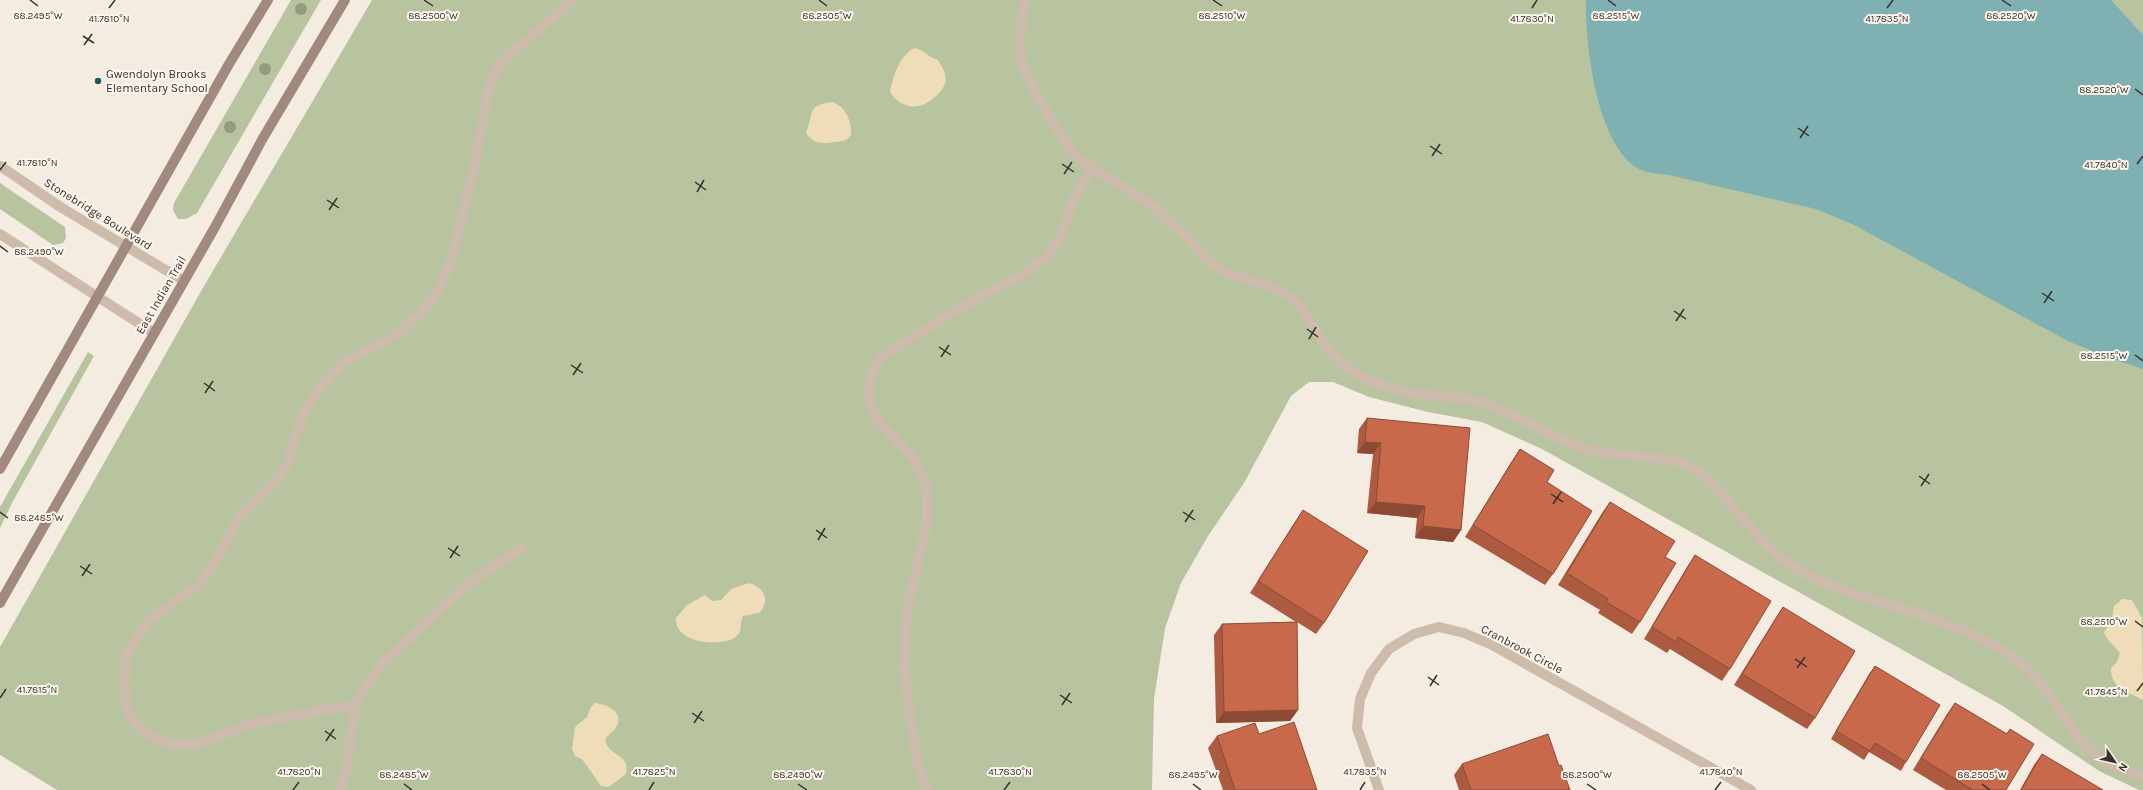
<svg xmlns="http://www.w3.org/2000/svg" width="2143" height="790" viewBox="0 0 2143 790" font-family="Karla,sans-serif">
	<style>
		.green { fill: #b8c4a0 }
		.sand { fill: #efdcb8 }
		.water { fill: #7fb0b2 }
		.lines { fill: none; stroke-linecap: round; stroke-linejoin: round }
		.service { stroke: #cdbbac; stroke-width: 10 }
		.minor { stroke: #cdbbac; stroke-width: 10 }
		.secondary { stroke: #a18a7d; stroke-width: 10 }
		.tree { fill: #969b7f }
		.wall { fill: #ac5a40 }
		.shaded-wall { fill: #8c4a34 }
		.building { fill: #c8694b; stroke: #8c4a34 }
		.ticks { fill: none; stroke: #3b302b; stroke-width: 1.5 }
		.poi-dot { fill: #1f5a5e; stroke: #fbf5ee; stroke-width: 1.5 }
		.labels { text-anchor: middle; stroke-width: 4; stroke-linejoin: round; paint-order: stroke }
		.poi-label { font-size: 12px; fill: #3b302b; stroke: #fbf5ee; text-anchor: start }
		.street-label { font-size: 12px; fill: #3b302b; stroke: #fbf5ee }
		.ticks-label { font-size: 10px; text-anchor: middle; fill: #3b302b; stroke: #fbf5ee; stroke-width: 4; stroke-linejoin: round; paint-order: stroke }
	</style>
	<rect width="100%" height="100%" fill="#f4ebe1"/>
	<path class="green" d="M 291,0 L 321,0 L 197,213 L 186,219 L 178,219 L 173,210 L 174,203 Z
		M 372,0 L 2143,0 L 2143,790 L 2139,790 L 2099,771 L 2003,706 L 1542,449 L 1482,422 L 1428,412 L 1369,397 L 1333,382 L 1309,382 L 1291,396 L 1244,483 L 1208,536 L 1181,583 L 1165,628 L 1154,699 L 1152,790 L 57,790 L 0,755 L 0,647 L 204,286 Z
		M 0,183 L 65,227 L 66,238 L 63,243 L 53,245 L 0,209 Z
		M 88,352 L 94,356 L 12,503 L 0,528 L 0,507 Z"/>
	<path class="sand" d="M 914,48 C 923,49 928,57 938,60 C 941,66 946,72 946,80 C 945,85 942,90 939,93 C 924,110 903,112 890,92 C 893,76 899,57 914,48 Z
		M 833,102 C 846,107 852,122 851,135 C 846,142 842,141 834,142 C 821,144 814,144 806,133 C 814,112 807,105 833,102 Z
		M 749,583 C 764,587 771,601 759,613 L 743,616 C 739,623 743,631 737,636 C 723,648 674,644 676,618 L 687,605 L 705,595 L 712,601 L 721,600 L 731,589 Z
		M 2122,599 L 2132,600 L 2142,618 L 2143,700 C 2128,692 2110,688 2111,668 L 2117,662 L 2120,653 C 2114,645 2107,641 2104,632 L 2111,623 L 2114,606 Z
		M 595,703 C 609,705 626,713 615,729 C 611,734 607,735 605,741 C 611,758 630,753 626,774 L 609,787 L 601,786 L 582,759 L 575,756 L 572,749 L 575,727 L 587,717 L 591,707 Z"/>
	<path class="water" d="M 1586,0 L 2111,0 L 2143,35 L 2143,369 L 2107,357 L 2068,341 L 1854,225 L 1816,209 L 1669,175 C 1656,174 1640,173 1629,162 C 1596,130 1585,46 1586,0 Z"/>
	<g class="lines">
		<path class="service" d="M 1025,0 C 1022,19 1018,39 1021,58 C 1025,78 1064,145 1079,158 C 1101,177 1130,188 1152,206 C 1163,215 1174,225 1185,235 C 1199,249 1210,265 1228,273 C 1248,282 1271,283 1289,296 C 1309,311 1316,337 1332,354 C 1346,369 1362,378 1381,385 C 1416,399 1451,392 1487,404 C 1524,417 1555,441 1594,451 C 1628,460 1668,451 1699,472 C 1709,479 1717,489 1725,498 C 1749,524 1771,556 1804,573 C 1871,607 1959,616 2018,661 C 2052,687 2065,729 2097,756 C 2110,766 2127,772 2143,776
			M 355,705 L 253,723 L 198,744 L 171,744 L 152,737 L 138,727 L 127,711 L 124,685 L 126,656 L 139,633 L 150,620 L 198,585 L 215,563 L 239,517 L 274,483 L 288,463 L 293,442 L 305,410 L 324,382 L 344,362 L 390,339 L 418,317 L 435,296 L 450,265 L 474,168 L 490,82 L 501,62 L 573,0
			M 341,790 L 347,766 L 355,705 L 380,666 L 466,585 L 521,548
			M 927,790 L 916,758 L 904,668 L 906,615 L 927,522 L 927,489 L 916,461 L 875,417 L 869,397 L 871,374 L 881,358 L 904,342 L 986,293 L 1022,275 L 1047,256 L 1059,239 L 1075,197 L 1092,167"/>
		<path class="minor" d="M 0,166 L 62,208 L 184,281
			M 0,234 L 154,333
			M 1379,790 L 1357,728 L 1360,699 L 1371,673 L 1389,649 L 1414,634 L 1439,627 L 1464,633 L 1492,645 L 1751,790"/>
		<path class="secondary" d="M 0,469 L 229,64 L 268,0
			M 0,603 L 215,227 L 263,138 L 345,0"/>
	</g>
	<g class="tree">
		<circle cx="301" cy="9" r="6"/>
		<circle cx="265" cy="69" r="6"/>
		<circle cx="230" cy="127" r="6"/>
	</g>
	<path class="wall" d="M 1367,418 L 1461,530 L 1453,542 L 1415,538 L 1417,518 L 1367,513 L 1373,454 L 1357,453 L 1359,429 Z
		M 1520,449 L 1547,482 L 1553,574 L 1545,585 L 1465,537 L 1512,461 Z
		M 1610,502 L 1665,557 L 1640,622 L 1632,634 L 1598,613 L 1600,610 L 1558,585 L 1602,513 Z
		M 1303,510 L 1324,623 L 1316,634 L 1297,622 L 1298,710 L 1290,721 L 1216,723 L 1214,635 L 1222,624 L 1296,622 L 1250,593 L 1295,522 Z
		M 1695,555 L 1730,669 L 1722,681 L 1670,649 L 1667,653 L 1644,639 L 1687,567 Z
		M 1783,607 L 1815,718 L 1807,729 L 1734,685 L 1775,619 Z
		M 1875,666 L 1906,762 L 1901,771 L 1869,752 L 1864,760 L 1831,739 L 1869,674 Z
		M 1955,703 L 2006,734 L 2010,729 L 2006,790 L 1946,790 L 1913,770 L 1947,714 Z
		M 1217,736 L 1317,790 L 1223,790 L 1208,748 Z
		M 2042,754 L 2103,790 L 2020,790 L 2034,765 Z
		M 1462,764 L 1559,766 L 1570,790 L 1459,790 L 1454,775 Z"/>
	<path class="shaded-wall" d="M 1365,442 L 1381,443 L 1373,454 L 1357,453 Z
		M 1376,502 L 1425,506 L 1417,518 L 1367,513 Z
		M 1423,526 L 1461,530 L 1453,542 L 1415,538 Z
		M 1298,710 L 1290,721 L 1216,723 L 1224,712 Z"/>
	<path class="building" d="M 1367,418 L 1470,428 L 1461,530 L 1423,526 L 1425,506 L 1376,502 L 1381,443 L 1365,442 Z
		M 1520,449 L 1554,470 L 1547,482 L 1592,511 L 1553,574 L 1473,525 Z
		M 1610,502 L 1675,541 L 1665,557 L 1676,563 L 1640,622 L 1606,602 L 1608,599 L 1567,573 Z
		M 1303,510 L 1368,551 L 1324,623 L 1258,581 Z
		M 1695,555 L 1771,601 L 1730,669 L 1678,637 L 1676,642 L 1652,627 Z
		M 1783,607 L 1855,651 L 1815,718 L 1742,674 Z
		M 1297,622 L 1298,710 L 1224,712 L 1222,624 Z
		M 1875,666 L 1940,705 L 1906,762 L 1875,743 L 1870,751 L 1836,731 Z
		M 1955,703 L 2007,734 L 2010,729 L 2034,744 L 2006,790 L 1970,790 L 1971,789 L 1921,758 Z
		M 1294,722 L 1317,790 L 1235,790 L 1217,736 L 1255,723 L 1259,734 Z
		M 1548,734 L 1559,766 L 1561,765 L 1570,790 L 1471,790 L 1462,764 Z
		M 2042,754 L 2103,790 L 2021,790 Z"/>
	<path class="ticks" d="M 30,0 L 38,6M 424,0 L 433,6M 819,0 L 827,6M 1213,0 L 1222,6M 1608,0 L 1616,6M 2002,0 L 2011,6M 109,8 L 115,0M 1532,8 L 1537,0M 1887,8 L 1893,0M 83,36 L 94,43M 84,45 L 92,34M 2135,89 L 2143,95M 1798,128 L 1809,136M 1800,138 L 1808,126M 1430,146 L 1442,154M 1432,156 L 1440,144M 1062,164 L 1074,172M 2137,164 L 2143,156M 0,170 L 6,162M 1064,174 L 1072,162M 695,182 L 706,190M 697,192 L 704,180M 327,200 L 339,208M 329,210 L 337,198M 0,246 L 8,252M 2042,293 L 2054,301M 2044,303 L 2052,291M 1674,311 L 1686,319M 1676,321 L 1684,309M 1307,329 L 1318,337M 1309,339 L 1316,327M 939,347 L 951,355M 2135,355 L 2143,361M 941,357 L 949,345M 571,365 L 583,373M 573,375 L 581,363M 204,383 L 215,391M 205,393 L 213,381M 1919,476 L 1930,484M 1921,486 L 1929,474M 1551,494 L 1563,502M 1553,504 L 1561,492M 0,512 L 8,518M 1183,512 L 1195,520M 1185,522 L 1193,510M 816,530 L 827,538M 818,540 L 825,528M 448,548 L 460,556M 450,558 L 458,546M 80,566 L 92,574M 82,576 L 90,564M 2135,621 L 2143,627M 1795,659 L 1807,667M 1797,668 L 1805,657M 1428,677 L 1439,685M 1430,686 L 1437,675M 2137,691 L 2143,683M 1060,695 L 1072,703M 0,698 L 6,689M 1062,705 L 1070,693M 692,713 L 704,721M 694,723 L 702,711M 325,731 L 336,739M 326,741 L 334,729M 404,784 L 412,790M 798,784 L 807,790M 1193,784 L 1201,790M 1587,784 L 1596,790M 1982,784 L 1990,790M 293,790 L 299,782M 649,790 L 654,782M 1004,790 L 1010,782M 1360,790 L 1365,782M 1715,790 L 1721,782"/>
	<circle class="poi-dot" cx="98" cy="81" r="4"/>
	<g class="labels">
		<g class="poi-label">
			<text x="106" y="78">Gwendolyn Brooks<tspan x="106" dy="14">Elementary School</tspan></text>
		</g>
		<g class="street-label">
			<text transform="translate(98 214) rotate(32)" y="4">Stonebridge Boulevard</text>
			<text transform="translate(161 295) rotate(-60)" y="4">East Indian Trail</text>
			<text transform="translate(1522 649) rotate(28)" y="4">Cranbrook Circle</text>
		</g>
	</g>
	<g class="ticks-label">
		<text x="38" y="19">88.2495°W</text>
		<text x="433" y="19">88.2500°W</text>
		<text x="827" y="19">88.2505°W</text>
		<text x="2011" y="19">88.2520°W</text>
		<text x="1222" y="19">88.2510°W</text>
		<text x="1616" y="19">88.2515°W</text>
		<text x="109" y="22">41.7810°N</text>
		<text x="1532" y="22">41.7830°N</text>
		<text x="1887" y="22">41.7835°N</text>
		<text x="2104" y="93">88.2520°W</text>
		<text x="37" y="166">41.7810°N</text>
		<text x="2106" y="168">41.7840°N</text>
		<text x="39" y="255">88.2490°W</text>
		<text x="2104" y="359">88.2515°W</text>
		<text x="39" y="521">88.2485°W</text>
		<text x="2104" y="625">88.2510°W</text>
		<text x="37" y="693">41.7815°N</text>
		<text x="2106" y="695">41.7845°N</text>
		<text x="299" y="775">41.7820°N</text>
		<text x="654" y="775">41.7825°N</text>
		<text x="1010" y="775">41.7830°N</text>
		<text x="1365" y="775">41.7835°N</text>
		<text x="1721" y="775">41.7840°N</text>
		<text x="404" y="778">88.2485°W</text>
		<text x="798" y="778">88.2490°W</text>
		<text x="1193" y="778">88.2495°W</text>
		<text x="1587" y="778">88.2500°W</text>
		<text x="1982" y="778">88.2505°W</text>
	</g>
	<g transform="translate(2115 762) rotate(124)" stroke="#fbf5ee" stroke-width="3" paint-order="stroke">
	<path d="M0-3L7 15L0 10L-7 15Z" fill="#3b302b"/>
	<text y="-6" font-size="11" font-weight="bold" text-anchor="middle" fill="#3b302b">N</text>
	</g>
</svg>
